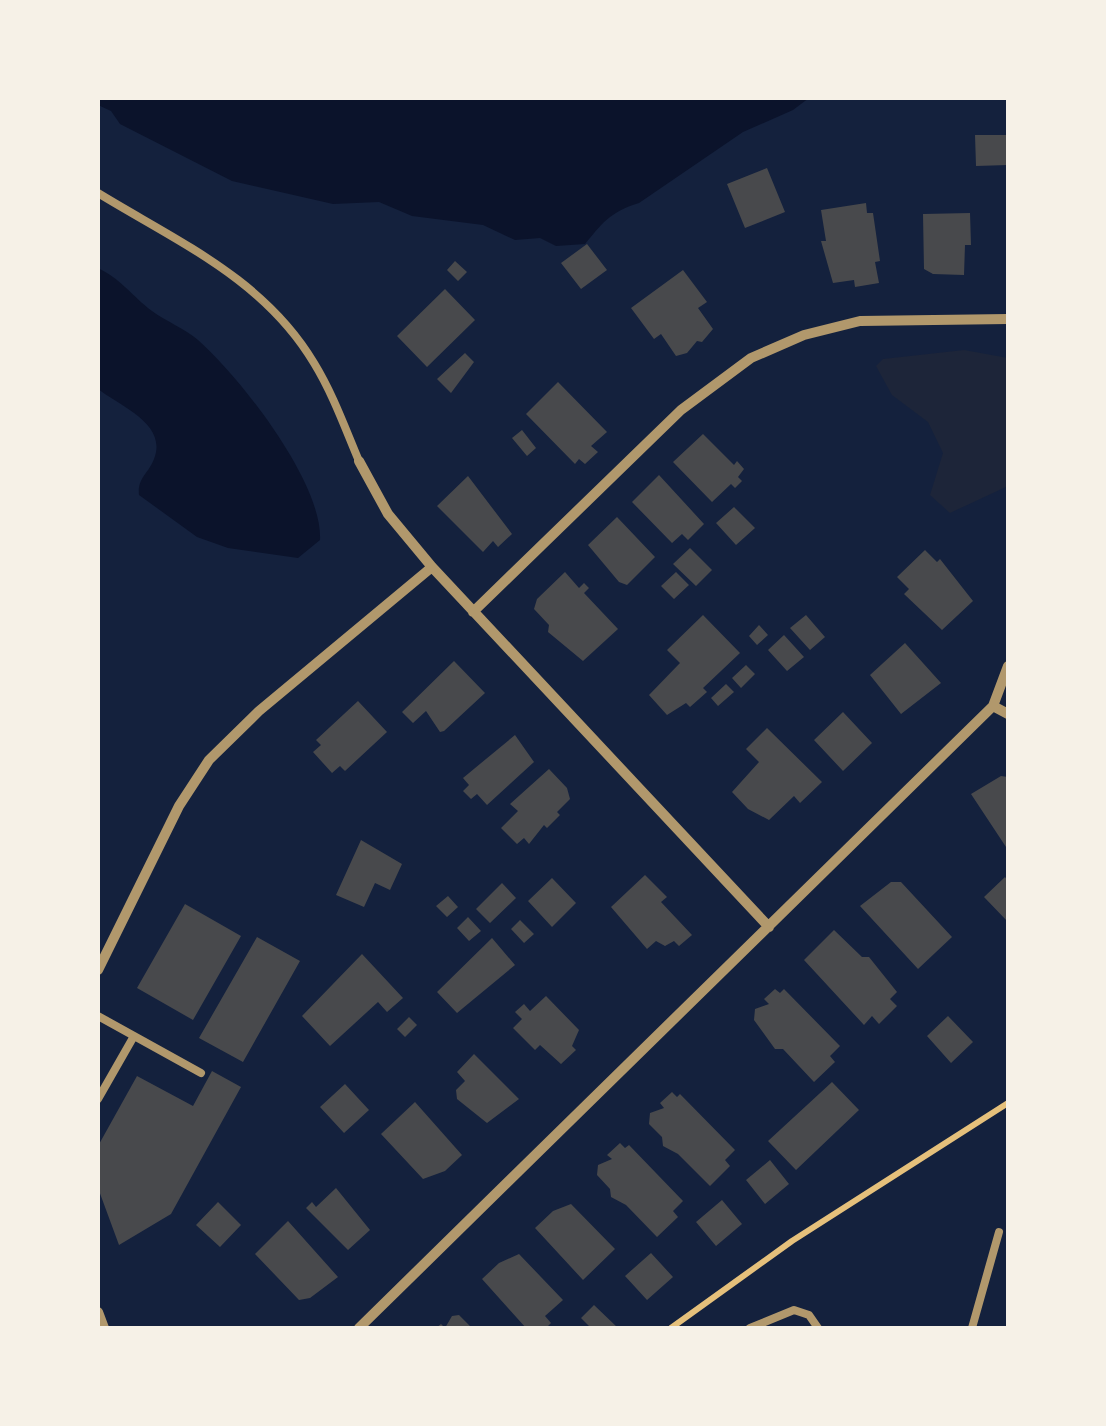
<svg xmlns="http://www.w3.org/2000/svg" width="1106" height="1426" viewBox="0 0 1106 1426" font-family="Inter,sans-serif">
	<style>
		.green { fill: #1d2539 }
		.water { fill: #0b132b }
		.building { fill: #48494c }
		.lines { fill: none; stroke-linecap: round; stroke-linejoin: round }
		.path { stroke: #e5c07b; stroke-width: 6 }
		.service { stroke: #b1986c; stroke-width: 8 }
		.minor { stroke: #b1986c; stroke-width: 10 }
	</style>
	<rect width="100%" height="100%" fill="#14213d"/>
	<path class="green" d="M 964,350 L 1008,358 L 1008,486 L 950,513 L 930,495 L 943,453 L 928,422 L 892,395 L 876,366 L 883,359 Z"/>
	<path class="water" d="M 98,98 L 809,98 L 793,110 L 743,132 L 639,203 C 609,212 601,225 585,244 L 556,246 L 540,238 L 515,240 L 483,225 L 412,216 L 379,202 L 333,204 L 232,181 L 120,124 L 111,111 L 98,105 Z
		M 98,268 C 121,279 132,296 152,311 C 167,322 184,328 198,340 C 240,377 323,483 320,540 L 298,558 L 228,548 L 197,537 L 139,495 C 137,478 149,473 154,459 C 168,424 120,406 98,389 Z"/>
	<path class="building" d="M 975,135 L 1008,135 L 1008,165 L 976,166 Z
		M 767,168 L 785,212 L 745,228 L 727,184 Z
		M 866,203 L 867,213 L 873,213 L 880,261 L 875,262 L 879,283 L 855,287 L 854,280 L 833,283 L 821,241 L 826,241 L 821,210 Z
		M 970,213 L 971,245 L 965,245 L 964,275 L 933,274 L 924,269 L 923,214 Z
		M 587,244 L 607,270 L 581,289 L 561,263 Z
		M 455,261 L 467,272 L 458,281 L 447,270 Z
		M 683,270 L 707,302 L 698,308 L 713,329 L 702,342 L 697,341 L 687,353 L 676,356 L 661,334 L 654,339 L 631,308 Z
		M 445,289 L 475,320 L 427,367 L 397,336 Z
		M 465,353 L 474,362 L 451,393 L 437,379 Z
		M 558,382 L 607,432 L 591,446 L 598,452 L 585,464 L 579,459 L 575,464 L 526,414 Z
		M 522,430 L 536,448 L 527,456 L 512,438 Z
		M 703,434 L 734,465 L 737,461 L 744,469 L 738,477 L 742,481 L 735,488 L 731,484 L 712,502 L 673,462 Z
		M 659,475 L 704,524 L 688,540 L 682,534 L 672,543 L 632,502 Z
		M 468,476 L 512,534 L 498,547 L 493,541 L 483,552 L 437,506 Z
		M 734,507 L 755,528 L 736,545 L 716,523 Z
		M 617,517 L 655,557 L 627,585 L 619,582 L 588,545 Z
		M 690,548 L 712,570 L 696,586 L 673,564 Z
		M 925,550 L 937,562 L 940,559 L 973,601 L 942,630 L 904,594 L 909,589 L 897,577 Z
		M 565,572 L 579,588 L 584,583 L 589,588 L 584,593 L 618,629 L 583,661 L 548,632 L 549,625 L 534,609 L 537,599 Z
		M 676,572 L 689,585 L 674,599 L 661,586 Z
		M 703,615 L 740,653 L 703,688 L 707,692 L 690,707 L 686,703 L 667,715 L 649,695 L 680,663 L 667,650 Z
		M 806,615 L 825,637 L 810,650 L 790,628 Z
		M 759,625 L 768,635 L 757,645 L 749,636 Z
		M 784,635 L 804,657 L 787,671 L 768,650 Z
		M 905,643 L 941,683 L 901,714 L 870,675 Z
		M 454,661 L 485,693 L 444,731 L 440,732 L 426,711 L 413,723 L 402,712 Z
		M 746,665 L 755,674 L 741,688 L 732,678 Z
		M 726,684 L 734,692 L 718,706 L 711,698 Z
		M 358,701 L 387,732 L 345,771 L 340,766 L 332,773 L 313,752 L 321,745 L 316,740 Z
		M 843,712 L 872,743 L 843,771 L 814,740 Z
		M 767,728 L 822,782 L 800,803 L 794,796 L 769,820 L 748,809 L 732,792 L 759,762 L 746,749 Z
		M 515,735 L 534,762 L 487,805 L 477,794 L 471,799 L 463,791 L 469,785 L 463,778 Z
		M 549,769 L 567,788 L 570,799 L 557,812 L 560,815 L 547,828 L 544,825 L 529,844 L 524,838 L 517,844 L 501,828 L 518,811 L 510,804 Z
		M 1001,776 L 1008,777 L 1008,850 L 971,794 Z
		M 361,840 L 402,864 L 390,890 L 375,883 L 364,907 L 336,895 Z
		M 645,875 L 667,897 L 661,902 L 692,935 L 679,946 L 674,941 L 665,946 L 656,941 L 647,949 L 611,907 Z
		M 1005,877 L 1008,881 L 1008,922 L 984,897 Z
		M 552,878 L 576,903 L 552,927 L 528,901 Z
		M 891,882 L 901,882 L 952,937 L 918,969 L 860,906 Z
		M 502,883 L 516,898 L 490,923 L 476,909 Z
		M 448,896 L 458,907 L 447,917 L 436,906 Z
		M 185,904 L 241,936 L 193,1020 L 137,988 Z
		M 468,917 L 481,931 L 469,941 L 457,928 Z
		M 520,920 L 534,934 L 524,943 L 511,929 Z
		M 834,930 L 862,957 L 869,957 L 897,992 L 890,999 L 897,1006 L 879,1024 L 872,1016 L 864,1025 L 804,960 Z
		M 257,937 L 300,961 L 243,1062 L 199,1038 Z
		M 492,938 L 515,965 L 457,1013 L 437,992 Z
		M 362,954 L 403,998 L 387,1012 L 378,1002 L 330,1046 L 302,1016 Z
		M 775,989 L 780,993 L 784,989 L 840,1046 L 830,1056 L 835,1062 L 814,1082 L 783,1049 L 775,1049 L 754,1020 L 755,1009 L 769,1004 L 764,999 Z
		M 546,996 L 579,1030 L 572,1046 L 576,1050 L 561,1064 L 540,1045 L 535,1050 L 513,1028 L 522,1019 L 515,1012 L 524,1004 L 530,1011 Z
		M 948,1016 L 973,1042 L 951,1063 L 927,1036 Z
		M 409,1017 L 417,1025 L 405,1037 L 397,1029 Z
		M 474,1054 L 519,1099 L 487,1123 L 457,1099 L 456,1090 L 465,1081 L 457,1072 Z
		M 212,1071 L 241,1087 L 171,1214 L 119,1245 L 98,1188 L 98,1146 L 137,1076 L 193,1106 Z
		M 832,1082 L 859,1110 L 796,1170 L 768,1141 Z
		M 345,1084 L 369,1110 L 344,1133 L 320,1107 Z
		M 672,1092 L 677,1097 L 680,1094 L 735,1150 L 725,1160 L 730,1166 L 710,1186 L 678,1154 L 663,1146 L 662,1137 L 649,1124 L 650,1113 L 664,1108 L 660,1103 Z
		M 415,1102 L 462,1155 L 445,1171 L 423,1179 L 381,1134 Z
		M 620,1143 L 625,1148 L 629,1145 L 683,1201 L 673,1211 L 678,1217 L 657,1237 L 626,1205 L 611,1197 L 610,1189 L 597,1175 L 598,1165 L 612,1159 L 607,1155 Z
		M 770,1160 L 789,1184 L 765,1204 L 746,1180 Z
		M 336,1188 L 370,1230 L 348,1250 L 306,1208 L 312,1202 L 316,1207 Z
		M 722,1200 L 742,1224 L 716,1246 L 696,1222 Z
		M 218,1202 L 241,1225 L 220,1247 L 196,1225 Z
		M 571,1204 L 615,1249 L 583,1280 L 535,1228 L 553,1211 Z
		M 288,1221 L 338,1277 L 310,1298 L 299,1300 L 255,1254 Z
		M 651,1253 L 673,1277 L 647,1300 L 625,1276 Z
		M 519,1254 L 563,1300 L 545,1316 L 551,1323 L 546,1328 L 526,1328 L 482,1279 L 499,1263 Z
		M 594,1305 L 618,1328 L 591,1328 L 581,1318 Z
		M 459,1315 L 472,1328 L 436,1328 L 441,1324 L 445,1328 L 452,1316 Z"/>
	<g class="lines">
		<path class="path" d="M 671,1328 L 792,1241 L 1008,1103"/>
		<path class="service" d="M 98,193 C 178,242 264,279 314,363 C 333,394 345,428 359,461
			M 98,1016 L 201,1073
			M 98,1099 L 134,1036
			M 750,1328 L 794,1310 L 809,1315 L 818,1328
			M 972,1328 L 999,1232"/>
		<path class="minor" d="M 359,461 L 388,514 L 432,567 L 769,927
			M 473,612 L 681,410 L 751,358 L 804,335 L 860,321 L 1008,319
			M 993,706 L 1008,714
			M 98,970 L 179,806 L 209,760 L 259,711 L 432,567
			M 98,1312 L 104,1328
			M 359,1328 L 993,706 L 1008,666"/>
	</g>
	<rect width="1106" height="1426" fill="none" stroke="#f6f1e7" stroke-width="200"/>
</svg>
